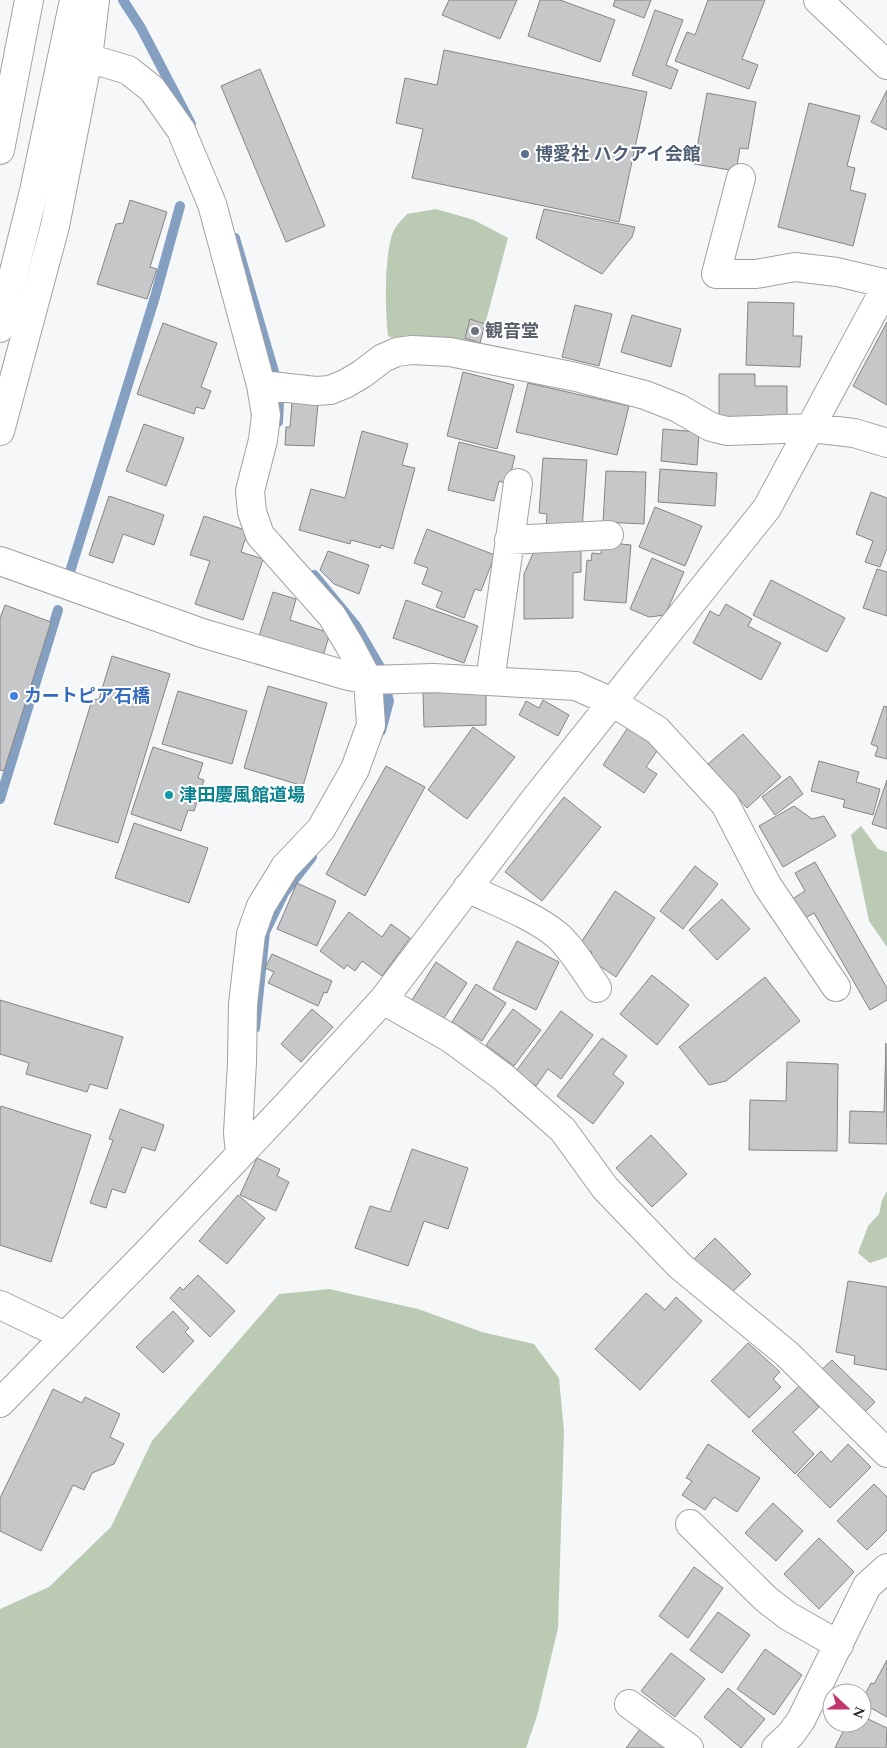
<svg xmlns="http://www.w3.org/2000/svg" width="887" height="1748" viewBox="0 0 887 1748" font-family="Spectral,'Noto Sans JP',serif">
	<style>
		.green { fill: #bacab3 }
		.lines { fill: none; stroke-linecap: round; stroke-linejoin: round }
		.stream { stroke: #859fc1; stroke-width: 10 }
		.building { fill: #c6c7c9; stroke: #858587 }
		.minor-casing { stroke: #a1a1a3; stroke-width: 30 }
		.highway-casing { stroke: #a1a1a3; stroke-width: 30 }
		.minor { stroke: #fff; stroke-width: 28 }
		.highway { stroke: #fff; stroke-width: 28 }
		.service-dot { fill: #5c6f8a; stroke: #fff; stroke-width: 2 }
		.worship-dot { fill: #6b7280; stroke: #fff; stroke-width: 2 }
		.shop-dot { fill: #3f7fe0; stroke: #fff; stroke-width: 2 }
		.culture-dot { fill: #0f9aa8; stroke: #fff; stroke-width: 2 }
		.labels { text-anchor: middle; stroke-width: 4; stroke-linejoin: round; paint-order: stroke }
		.service-label { font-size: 18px; font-weight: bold; fill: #4e5e75; stroke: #fff; text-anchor: start }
		.worship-label { font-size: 18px; font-weight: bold; fill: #5b616d; stroke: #fff; text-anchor: start }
		.shop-label { font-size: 18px; font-weight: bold; fill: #366cbe; stroke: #fff; text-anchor: start }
		.culture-label { font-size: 18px; font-weight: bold; fill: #0d838f; stroke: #fff; text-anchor: start }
	</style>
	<rect width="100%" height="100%" fill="#f6f7f9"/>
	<path class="green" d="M 436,209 L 474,220 L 508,238 L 479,347 L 399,341 L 388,336 C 385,310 384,256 393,232 C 396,225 403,219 407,214 Z
		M 861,826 L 878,849 L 887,852 L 887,947 L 869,921 L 851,835 Z
		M 887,1191 L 887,1257 L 870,1263 L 858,1253 L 868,1226 L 879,1214 L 882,1200 Z
		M 329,1289 L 418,1309 L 482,1332 L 534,1344 L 559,1378 L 564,1431 L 558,1628 L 537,1716 L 526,1748 L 0,1748 L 0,1609 L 49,1587 L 111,1527 L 152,1441 L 279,1294 Z"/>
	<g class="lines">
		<path class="stream" d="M 123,0 L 141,28 L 191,124
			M 235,238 L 274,372 L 279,402 L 278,422
			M 69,575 L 155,297 L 180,206
			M 314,575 L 356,626 L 380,667 L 389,701 L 381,731
			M 0,799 L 58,610
			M 255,1028 L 265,932 L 284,893 L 312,857"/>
	</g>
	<path class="building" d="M 449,0 L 517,0 L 500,39 L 442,15 Z
		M 540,0 L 560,0 L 615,20 L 600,62 L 528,36 Z
		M 615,0 L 651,0 L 644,18 L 613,6 Z
		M 708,0 L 765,0 L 742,59 L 758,65 L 749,89 L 675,61 L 687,32 L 695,35 Z
		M 655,10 L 683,20 L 666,65 L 678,70 L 671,89 L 632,75 Z
		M 444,50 L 647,92 L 619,222 L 412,178 L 423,129 L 396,123 L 405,78 L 437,85 Z
		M 260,69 L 325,226 L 286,242 L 221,86 Z
		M 887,90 L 887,130 L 871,122 Z
		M 707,93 L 756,102 L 748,149 L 740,148 L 736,171 L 694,164 Z
		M 809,103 L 860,116 L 847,166 L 855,168 L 850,190 L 866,194 L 853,246 L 778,227 Z
		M 130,200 L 167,212 L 150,267 L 157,269 L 147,299 L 97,284 L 116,224 L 123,223 Z
		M 544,209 L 635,227 L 632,237 L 602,274 L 536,238 Z
		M 748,302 L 794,303 L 793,336 L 802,336 L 800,367 L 746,365 Z
		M 575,305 L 612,314 L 599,366 L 562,357 Z
		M 632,315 L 681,329 L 671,367 L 621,352 Z
		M 470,319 L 485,324 L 480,343 L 465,338 Z
		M 887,322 L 887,405 L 853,386 Z
		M 163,323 L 217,343 L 201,387 L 211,391 L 204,409 L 196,407 L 194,414 L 137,394 Z
		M 463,372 L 514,385 L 497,449 L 447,436 Z
		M 719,374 L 755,374 L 755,386 L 787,386 L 787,421 L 719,421 Z
		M 528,383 L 629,406 L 617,455 L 516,432 Z
		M 292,402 L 318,404 L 314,446 L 285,445 L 286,427 L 290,427 Z
		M 144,424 L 184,438 L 166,486 L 126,471 Z
		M 663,429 L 699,432 L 697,465 L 661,461 Z
		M 362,431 L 408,444 L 402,465 L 415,468 L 393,549 L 381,545 L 380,548 L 351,540 L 350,544 L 299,530 L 311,489 L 345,498 Z
		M 459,442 L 515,456 L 508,484 L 499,481 L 494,501 L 448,490 Z
		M 543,458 L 587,460 L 582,530 L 546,528 L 547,514 L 539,513 Z
		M 660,469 L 717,473 L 715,506 L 658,502 Z
		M 606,471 L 646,472 L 644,524 L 603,522 Z
		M 871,492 L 887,498 L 887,548 L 880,567 L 865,562 L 873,541 L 856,534 Z
		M 109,496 L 164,515 L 154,545 L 123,534 L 113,563 L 89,555 Z
		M 655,507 L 702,526 L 685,566 L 639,547 Z
		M 204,516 L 248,531 L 241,552 L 263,559 L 243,620 L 195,604 L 210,561 L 190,555 Z
		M 427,529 L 495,555 L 481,591 L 475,589 L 464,618 L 436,607 L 442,592 L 422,584 L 428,568 L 414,563 Z
		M 602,542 L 631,545 L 626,603 L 584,600 L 587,560 L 591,561 L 592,553 L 601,554 Z
		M 535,549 L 581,549 L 581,572 L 573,573 L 573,618 L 524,619 L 524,574 Z
		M 328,551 L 369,565 L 359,594 L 334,584 L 320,570 Z
		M 652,558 L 684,572 L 665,615 L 649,617 L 630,609 Z
		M 877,569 L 887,572 L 887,616 L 863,608 Z
		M 771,580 L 845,618 L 827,652 L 753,615 Z
		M 273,592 L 296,599 L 290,620 L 330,633 L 323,656 L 259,636 Z
		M 406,600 L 478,626 L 464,663 L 393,638 Z
		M 726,604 L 752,619 L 748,626 L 781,643 L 761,680 L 693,643 L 710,611 L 719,616 Z
		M 5,605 L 51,622 L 4,771 L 0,770 L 0,618 Z
		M 112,656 L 170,674 L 118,843 L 54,824 L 92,700 L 99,699 Z
		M 268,686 L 327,703 L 303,786 L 244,768 Z
		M 178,691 L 247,711 L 232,764 L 162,744 Z
		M 486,691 L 486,725 L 424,727 L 423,693 Z
		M 543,700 L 569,715 L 558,736 L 519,715 L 526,701 L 539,708 Z
		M 884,706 L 887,707 L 887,759 L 875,756 L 878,747 L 871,744 Z
		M 631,723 L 662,744 L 646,767 L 657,774 L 644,793 L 603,765 Z
		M 473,727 L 515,757 L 467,819 L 428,790 Z
		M 743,734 L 781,777 L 747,808 L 708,764 Z
		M 153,747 L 203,763 L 198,778 L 204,780 L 194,811 L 188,810 L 181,831 L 131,814 Z
		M 819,761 L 859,772 L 856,782 L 880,789 L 873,815 L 843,807 L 845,800 L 811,791 Z
		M 386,766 L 425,787 L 365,896 L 326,874 Z
		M 790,776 L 803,794 L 775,815 L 762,797 Z
		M 887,780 L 887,829 L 872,824 Z
		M 564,797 L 601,827 L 542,901 L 505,872 Z
		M 794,806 L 812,819 L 824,816 L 836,836 L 783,867 L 759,826 Z
		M 134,823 L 208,848 L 189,903 L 115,878 Z
		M 815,862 L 887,988 L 887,1000 L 870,1010 L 814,913 L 800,921 L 789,901 L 805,891 L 795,873 Z
		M 695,866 L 718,884 L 683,929 L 660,911 Z
		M 297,883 L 336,901 L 317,946 L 277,929 Z
		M 615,891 L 655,918 L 616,977 L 588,958 L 592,952 L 580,944 Z
		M 722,899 L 750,929 L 717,960 L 689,930 Z
		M 349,912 L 382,937 L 391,924 L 410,938 L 382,976 L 362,961 L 355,971 L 347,965 L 344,969 L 320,951 Z
		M 517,941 L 559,962 L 536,1010 L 493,989 Z
		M 272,954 L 332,981 L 327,993 L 324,992 L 318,1006 L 268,983 L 274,972 L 265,968 Z
		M 436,962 L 467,983 L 442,1021 L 412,1000 Z
		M 652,975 L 689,1005 L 657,1045 L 620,1014 Z
		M 765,977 L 800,1021 L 726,1081 L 709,1085 L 679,1047 Z
		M 476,984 L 506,1003 L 482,1041 L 452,1022 Z
		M 0,1000 L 123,1037 L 107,1089 L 90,1084 L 87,1092 L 26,1074 L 29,1063 L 0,1054 Z
		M 312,1009 L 333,1027 L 301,1062 L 281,1044 Z
		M 513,1009 L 541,1030 L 514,1066 L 486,1045 Z
		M 561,1011 L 593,1035 L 561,1079 L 548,1069 L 536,1086 L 516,1071 Z
		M 602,1038 L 627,1056 L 613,1074 L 624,1083 L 593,1124 L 557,1096 Z
		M 886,1043 L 887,1144 L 849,1143 L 850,1111 L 884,1112 Z
		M 787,1062 L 838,1064 L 837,1151 L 749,1150 L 750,1100 L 786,1101 Z
		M 1,1106 L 91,1135 L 51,1262 L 0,1245 L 0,1110 Z
		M 120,1109 L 164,1125 L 155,1151 L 142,1147 L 125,1193 L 112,1189 L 106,1208 L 90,1203 L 113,1140 L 109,1139 Z
		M 651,1135 L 687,1174 L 652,1207 L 616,1168 Z
		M 412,1149 L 468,1168 L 448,1229 L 424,1221 L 408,1266 L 355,1248 L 370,1206 L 390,1212 Z
		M 257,1158 L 280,1169 L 277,1176 L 289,1182 L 276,1211 L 240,1195 Z
		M 238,1195 L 265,1218 L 227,1264 L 199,1241 Z
		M 715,1238 L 751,1274 L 727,1297 L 692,1261 Z
		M 198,1275 L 235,1311 L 210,1337 L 170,1298 L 180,1287 L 183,1290 Z
		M 848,1281 L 887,1287 L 887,1370 L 854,1364 L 855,1356 L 836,1352 Z
		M 646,1293 L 665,1310 L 676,1297 L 702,1321 L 640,1390 L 595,1349 Z
		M 173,1311 L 189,1328 L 185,1332 L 194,1341 L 163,1373 L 136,1347 Z
		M 748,1343 L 780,1372 L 773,1379 L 781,1387 L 749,1418 L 711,1381 Z
		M 832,1360 L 875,1402 L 863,1414 L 820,1371 Z
		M 799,1386 L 819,1407 L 793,1432 L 814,1454 L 795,1474 L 752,1431 Z
		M 53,1389 L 82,1403 L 85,1397 L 120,1414 L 110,1437 L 124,1444 L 114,1464 L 92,1473 L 84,1490 L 73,1485 L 41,1551 L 0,1531 L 0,1498 Z
		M 708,1444 L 760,1478 L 737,1512 L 714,1497 L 705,1510 L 682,1495 L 692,1481 L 686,1478 Z
		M 848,1444 L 871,1467 L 830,1508 L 797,1475 L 821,1451 L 831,1462 Z
		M 874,1484 L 887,1497 L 887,1530 L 867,1550 L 837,1521 Z
		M 773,1503 L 803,1531 L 776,1561 L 745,1533 Z
		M 819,1538 L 854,1572 L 819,1609 L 784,1574 Z
		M 694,1567 L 723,1588 L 688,1638 L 659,1616 Z
		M 718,1612 L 750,1635 L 722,1673 L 690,1650 Z
		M 765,1649 L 802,1675 L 774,1715 L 737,1689 Z
		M 671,1653 L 705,1679 L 675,1717 L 641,1691 Z
		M 887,1660 L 887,1717 L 862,1703 L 862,1700 L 871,1683 L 874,1684 Z
		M 728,1688 L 765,1719 L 741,1748 L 704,1717 Z
		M 862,1709 L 869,1712 L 866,1718 L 887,1728 L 886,1748 L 835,1748 L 847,1723 L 862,1723 Z
		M 643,1725 L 675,1748 L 626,1748 Z"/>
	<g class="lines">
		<g class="minor-casing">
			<path id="minor" d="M 818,0 L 887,65
				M 88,58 L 128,70 L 152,89 L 181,130 L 212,204 L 261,385 L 266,415 L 263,440 L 250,491 L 252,512 L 260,535 L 332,616 L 350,646 L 368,680 L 371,725 L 355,769 L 321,829 L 285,867 L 261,906 L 251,934 L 243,1004 L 242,1062 L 238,1133 L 240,1154
				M 741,178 L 716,274 L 756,274 L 795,267 L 837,272 L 887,284
				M 261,385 L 316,391 L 330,390 L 345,384 L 362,374 L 383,358 L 397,352 L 412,350 L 450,352 L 576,377 L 645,395 L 678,408 L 711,427 L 727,431 L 811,428 L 854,433 L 887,443
				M 0,431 L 55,226 L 88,58 L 95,0
				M 509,540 L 609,535
				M 0,561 L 202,633 L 345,675 L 368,680 L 434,678 L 576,686 L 612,702 L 657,730 L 725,804 L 767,885 L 836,987
				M 490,681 L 518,483
				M 467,888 C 496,902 531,914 557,935 C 571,947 586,972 597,988
				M 383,1000 L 450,1038 L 503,1077 L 563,1130 L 605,1188 L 680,1266 L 787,1354 L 887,1453
				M 0,1305 L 65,1336
				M 0,1403 L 145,1255 L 285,1107 L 383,1000 L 532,803 L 767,508 L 887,285
				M 690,1524 L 766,1599 L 788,1616 L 839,1645
				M 629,1704 L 689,1748
				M 776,1748 L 791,1734 L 801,1720 L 867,1586 L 887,1568"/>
		</g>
		<g class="highway-casing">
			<path id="highway" d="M 0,150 L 29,0
				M 0,328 L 34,191 L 74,0"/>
		</g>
		<use href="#minor" class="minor"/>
		<use href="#highway" class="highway"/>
	</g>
	<circle class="service-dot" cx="525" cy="154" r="5"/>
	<circle class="worship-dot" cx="475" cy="331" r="5"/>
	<circle class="shop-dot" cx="14" cy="696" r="5"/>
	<circle class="culture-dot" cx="169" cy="795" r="5"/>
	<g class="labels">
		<g class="service-label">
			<text x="535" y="160">博愛社 ハクアイ会館</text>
		</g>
		<g class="worship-label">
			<text x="485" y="337">観音堂</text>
		</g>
		<g class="shop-label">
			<text x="24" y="702">カートピア石橋</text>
		</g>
		<g class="culture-label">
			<text x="179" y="801">津田慶風館道場</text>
		</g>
	</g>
	<g transform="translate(847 1708) rotate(111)"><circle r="24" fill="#ffffff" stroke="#a7a7a8"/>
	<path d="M0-4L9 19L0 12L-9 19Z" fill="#c23770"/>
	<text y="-8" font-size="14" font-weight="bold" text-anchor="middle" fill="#242425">N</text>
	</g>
</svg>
